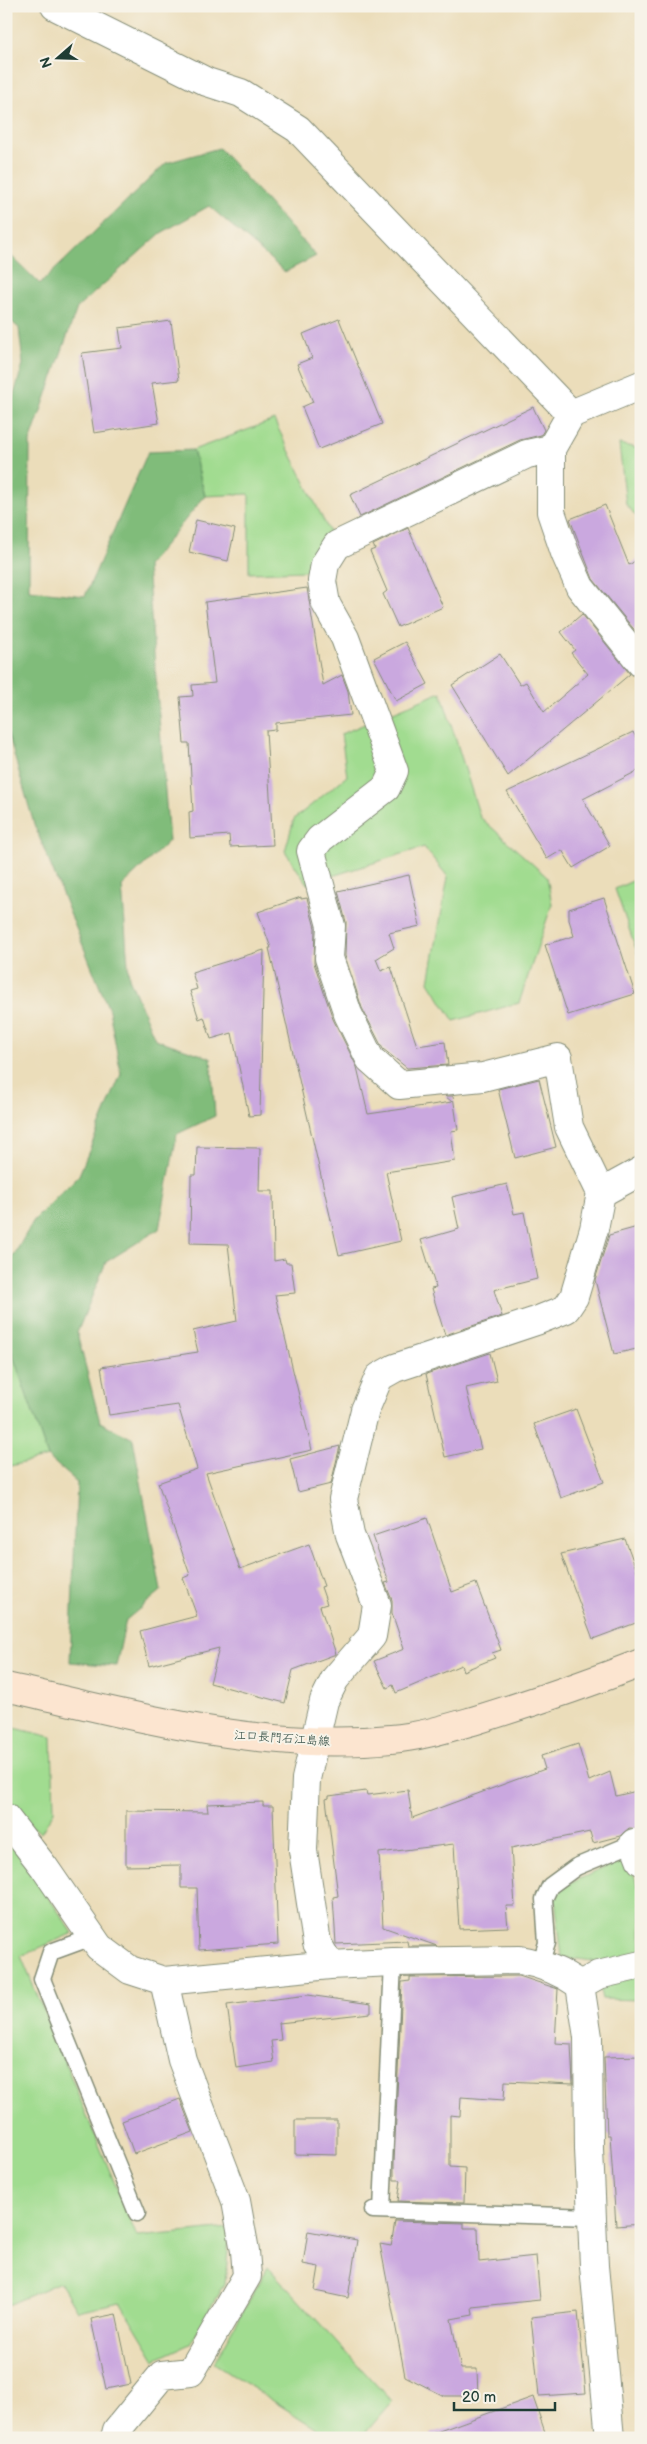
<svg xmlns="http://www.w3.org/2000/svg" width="647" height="2444" viewBox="0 0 647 2444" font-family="'Balsamiq Sans','Klee One',sans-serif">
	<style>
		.green { fill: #a1dc90; stroke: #608c62 }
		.forest { fill: #80bc7a; stroke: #507c57 }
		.building { fill: #caa8df }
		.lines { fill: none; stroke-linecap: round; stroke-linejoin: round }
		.lane-casing { stroke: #858d77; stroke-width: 19 }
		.street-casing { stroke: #858d77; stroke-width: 30 }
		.secondary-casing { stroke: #858d77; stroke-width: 30 }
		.lane { stroke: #fff; stroke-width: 16 }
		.street { stroke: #fff; stroke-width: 28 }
		.secondary { stroke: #fce5d0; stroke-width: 28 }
		.labels { text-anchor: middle; stroke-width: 4; stroke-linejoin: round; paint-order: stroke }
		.street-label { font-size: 12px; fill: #1f3d34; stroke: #f7f3e8 }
	</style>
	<rect width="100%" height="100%" fill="#f7f3e8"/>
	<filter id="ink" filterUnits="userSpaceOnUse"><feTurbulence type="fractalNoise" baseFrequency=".02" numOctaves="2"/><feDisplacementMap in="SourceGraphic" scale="10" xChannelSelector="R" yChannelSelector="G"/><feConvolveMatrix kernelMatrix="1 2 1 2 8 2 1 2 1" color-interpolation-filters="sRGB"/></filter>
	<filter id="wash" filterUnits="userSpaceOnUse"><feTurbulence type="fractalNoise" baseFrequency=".0096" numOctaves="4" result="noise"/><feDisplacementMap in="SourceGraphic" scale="20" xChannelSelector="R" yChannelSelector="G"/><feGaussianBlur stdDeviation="1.12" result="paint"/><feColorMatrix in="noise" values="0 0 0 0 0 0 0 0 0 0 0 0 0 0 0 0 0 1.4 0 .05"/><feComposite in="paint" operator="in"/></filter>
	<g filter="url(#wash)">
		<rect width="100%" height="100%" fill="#ebddba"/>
		<path class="green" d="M 274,420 L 330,533 L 306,571 L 249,573 L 249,494 L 205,496 L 193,450 Z
			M 619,444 L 641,449 L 641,522 L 626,504 Z
			M 441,692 L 480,817 L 547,877 L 552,904 L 519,1003 L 454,1021 L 429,982 L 448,877 L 424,847 L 307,884 L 285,851 L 294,819 L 347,776 L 341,734 Z
			M 641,877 L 641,963 L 615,889 Z
			M 6,1335 L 48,1457 L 6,1467 Z
			M 6,1726 L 52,1737 L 54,1811 L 41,1833 L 6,1807 Z
			M 6,1835 L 73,1933 L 21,1956 L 137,2237 L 230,2228 L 225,2284 L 190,2344 L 155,2360 L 120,2302 L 77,2311 L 60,2282 L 6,2306 Z
			M 627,1857 L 641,1894 L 641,2000 L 602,1999 L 593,1961 L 562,1957 L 554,1891 Z
			M 268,2267 L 392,2402 L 361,2438 L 331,2438 L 214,2363 Z"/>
		<path class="forest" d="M 219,148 L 316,256 L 285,272 L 209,206 L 161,233 L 77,308 L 30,442 L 29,590 L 85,596 L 148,452 L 193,450 L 205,496 L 147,566 L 169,841 L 122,886 L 129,978 L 155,1039 L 211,1058 L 215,1116 L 177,1134 L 159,1229 L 106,1262 L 77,1333 L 100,1422 L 133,1439 L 161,1591 L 126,1620 L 116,1666 L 70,1662 L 77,1482 L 48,1457 L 6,1335 L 6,1269 L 34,1220 L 79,1175 L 121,1074 L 109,1010 L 34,824 L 6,727 L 6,422 L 23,364 L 19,328 L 6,317 L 6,251 L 40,284 L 166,163 Z"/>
		<g id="blocks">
			<path class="building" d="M 339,319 L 382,424 L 319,449 L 302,407 L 313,402 L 297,364 L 312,358 L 303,334 Z
				M 171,321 L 179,380 L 152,383 L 159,423 L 94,433 L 82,353 L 122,348 L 119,328 Z
				M 533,407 L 544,430 L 541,435 L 520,440 L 360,517 L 350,495 Z
				M 605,505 L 629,565 L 641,557 L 641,638 L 593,579 L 570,519 Z
				M 196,520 L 235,529 L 228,561 L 189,552 Z
				M 408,528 L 443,607 L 398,627 L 383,594 L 387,591 L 370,551 L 375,549 L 373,545 Z
				M 307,588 L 323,685 L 342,675 L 348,691 L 351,715 L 276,723 L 276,730 L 266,731 L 273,845 L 230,847 L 229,835 L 190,838 L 189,812 L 193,811 L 189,743 L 184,743 L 180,697 L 193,696 L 192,685 L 215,683 L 205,602 Z
				M 582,614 L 630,674 L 508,776 L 452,685 L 500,654 L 520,685 L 526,682 L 544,712 L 588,674 L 571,653 L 575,650 L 561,632 Z
				M 405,642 L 428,684 L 396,701 L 374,658 Z
				M 633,732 L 641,747 L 641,769 L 583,799 L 610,846 L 573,868 L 562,850 L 547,859 L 507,792 Z
				M 409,875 L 420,926 L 389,933 L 394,948 L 376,959 L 381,971 L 391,967 L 417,1046 L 445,1042 L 448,1065 L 407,1068 L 383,1049 L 362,1008 L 345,956 L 346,922 L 338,891 Z
				M 301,897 L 301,899 L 307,898 L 315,928 L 314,963 L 333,1019 L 357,1067 L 368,1114 L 452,1102 L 445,1096 L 453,1096 L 458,1130 L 451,1131 L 455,1161 L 386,1172 L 401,1241 L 339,1255 L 269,948 L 271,948 L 258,912 Z
				M 604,898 L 635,994 L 568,1015 L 545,945 L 574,936 L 569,920 L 569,909 Z
				M 264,950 L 260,1115 L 249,1116 L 232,1033 L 211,1039 L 204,1017 L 199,1019 L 190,991 L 197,989 L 192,972 Z
				M 539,1079 L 556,1147 L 515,1158 L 498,1089 Z
				M 197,1147 L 260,1148 L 259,1191 L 273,1191 L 274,1261 L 285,1259 L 286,1263 L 291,1263 L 295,1293 L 275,1295 L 312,1450 L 206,1473 L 240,1569 L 309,1544 L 324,1586 L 321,1587 L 327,1604 L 320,1606 L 336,1654 L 293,1670 L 285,1703 L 210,1683 L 219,1648 L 149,1666 L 140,1631 L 197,1616 L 183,1578 L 190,1575 L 158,1483 L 197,1469 L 178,1405 L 109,1415 L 101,1367 L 198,1352 L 193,1331 L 237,1321 L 228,1244 L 190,1243 L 191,1175 L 196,1175 Z
				M 507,1184 L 514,1214 L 524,1212 L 537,1279 L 494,1290 L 502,1316 L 445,1335 L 431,1289 L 436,1288 L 421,1240 L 459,1229 L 452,1197 Z
				M 641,1226 L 641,1348 L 614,1354 L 595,1280 L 609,1235 Z
				M 490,1353 L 497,1381 L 466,1388 L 481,1449 L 445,1457 L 426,1374 Z
				M 576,1409 L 604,1482 L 561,1498 L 534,1424 Z
				M 340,1446 L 331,1484 L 298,1492 L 290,1459 Z
				M 427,1518 L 452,1592 L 476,1583 L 501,1650 L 492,1653 L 495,1658 L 463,1671 L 461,1665 L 396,1693 L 393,1685 L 387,1688 L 374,1661 L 404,1649 L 392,1613 L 392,1600 L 385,1583 L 389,1582 L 373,1536 Z
				M 625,1539 L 641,1582 L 641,1621 L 593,1639 L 561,1554 Z
				M 578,1744 L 589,1781 L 610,1772 L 616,1796 L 641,1790 L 641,1829 L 629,1828 L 620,1836 L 593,1843 L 590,1832 L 511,1848 L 515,1906 L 506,1906 L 508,1927 L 459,1929 L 454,1844 L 379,1853 L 383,1927 L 437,1946 L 408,1946 L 407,1941 L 336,1944 L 333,1897 L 338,1896 L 326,1799 L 329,1798 L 329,1796 L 366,1791 L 367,1795 L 408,1790 L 412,1818 L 545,1769 L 541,1756 Z
				M 263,1802 L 263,1806 L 273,1806 L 278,1944 L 199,1950 L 197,1888 L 181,1888 L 181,1865 L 126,1866 L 126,1811 L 208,1812 L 207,1804 Z
				M 519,1976 L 558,1989 L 555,2043 L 571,2044 L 573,2084 L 505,2081 L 504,2100 L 461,2097 L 460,2116 L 450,2115 L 450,2167 L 465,2168 L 464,2203 L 398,2201 L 401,2180 L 394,2180 L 394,2163 L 402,1982 L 410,1981 L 410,1977 Z
				M 308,1995 L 371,2004 L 371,2013 L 279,2023 L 281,2040 L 271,2041 L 274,2062 L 236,2068 L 227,2005 Z
				M 641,2056 L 641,2224 L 616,2226 L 610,2135 L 607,2135 L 604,2057 Z
				M 180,2099 L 193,2132 L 134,2154 L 122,2121 Z
				M 295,2120 L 337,2120 L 337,2155 L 295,2154 Z
				M 395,2221 L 464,2223 L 464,2228 L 478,2228 L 479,2262 L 536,2256 L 540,2300 L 472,2307 L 473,2315 L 451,2319 L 461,2369 L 477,2369 L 478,2396 L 444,2396 L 405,2376 L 380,2244 L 391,2246 Z
				M 308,2231 L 357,2240 L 348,2298 L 315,2291 L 319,2267 L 303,2264 Z
				M 578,2312 L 586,2393 L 539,2396 L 531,2317 Z
				M 116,2314 L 131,2384 L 106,2389 L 91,2319 Z
				M 533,2397 L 547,2438 L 431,2438 L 431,2434 Z"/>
		</g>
	</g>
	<g filter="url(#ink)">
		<use href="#blocks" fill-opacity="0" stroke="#858d77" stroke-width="1"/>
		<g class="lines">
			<g class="lane-casing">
				<path id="lane" d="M 92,1937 L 51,1952 L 42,1979 L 137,2213
					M 540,1964 L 547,1943 L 544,1899 L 550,1886 L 576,1867 L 641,1840
					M 373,2210 L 592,2217
					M 382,2210 L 393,1962"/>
			</g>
			<g class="street-casing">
				<path id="street" d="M 55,6 L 207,82 L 241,93 L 298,129 L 571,414
					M 641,385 L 571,414 L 551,449 L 551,512 L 565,553 L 580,587 L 641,663
					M 551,449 L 527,454 L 337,545 L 325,564 L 322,581 L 326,604 L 345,638 L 394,771 L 386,788 L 320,839 L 311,851 L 331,926 L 329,958 L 348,1014 L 370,1059 L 399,1085 L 483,1077 L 558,1058 L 569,1127 L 601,1193 L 594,1229 L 574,1297 L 566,1309 L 536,1321 L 395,1368 L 379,1377 L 365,1410 L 343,1499 L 350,1535 L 377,1605 L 372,1636 L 335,1679 L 324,1701 L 306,1779 L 303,1850 L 317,1943 L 330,1965 L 393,1962 L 520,1960 C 543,1964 561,1971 580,1985 L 588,2037 L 589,2149 L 594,2266 L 610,2438
					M 601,1193 L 641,1171
					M 6,1818 L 44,1867 L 99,1947 L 130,1970 L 164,1981 L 330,1965
					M 634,1843 L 641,1861
					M 580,1985 L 598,1975 L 641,1965
					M 115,2438 L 117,2430 L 162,2375 L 191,2372 L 247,2276 L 245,2251 L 236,2201 L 182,2060 L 164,1981"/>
			</g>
			<g class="secondary-casing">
				<path id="secondary" d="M 6,1687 C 133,1715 260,1752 391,1739 C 419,1737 448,1728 476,1720 C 531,1703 587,1684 641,1663"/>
			</g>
			<use href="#lane" class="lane"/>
			<use href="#street" class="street"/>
			<use href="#secondary" class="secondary"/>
		</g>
	</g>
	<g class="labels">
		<g class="street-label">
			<text transform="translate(282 1738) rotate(4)" y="4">江口長門石江島線</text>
		</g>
	</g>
	<rect width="647" height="2444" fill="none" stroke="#f7f3e8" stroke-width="25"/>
	<g transform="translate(58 58) rotate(250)" stroke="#f7f3e8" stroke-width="4" paint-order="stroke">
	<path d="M0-4L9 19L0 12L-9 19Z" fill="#1f3d34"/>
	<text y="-8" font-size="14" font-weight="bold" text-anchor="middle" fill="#1f3d34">N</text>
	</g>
	<path d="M454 2402v8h101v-8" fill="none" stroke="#1f3d34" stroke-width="2.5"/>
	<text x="462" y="2402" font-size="15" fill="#1f3d34" stroke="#f7f3e8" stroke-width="4" paint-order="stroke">20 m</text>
</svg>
